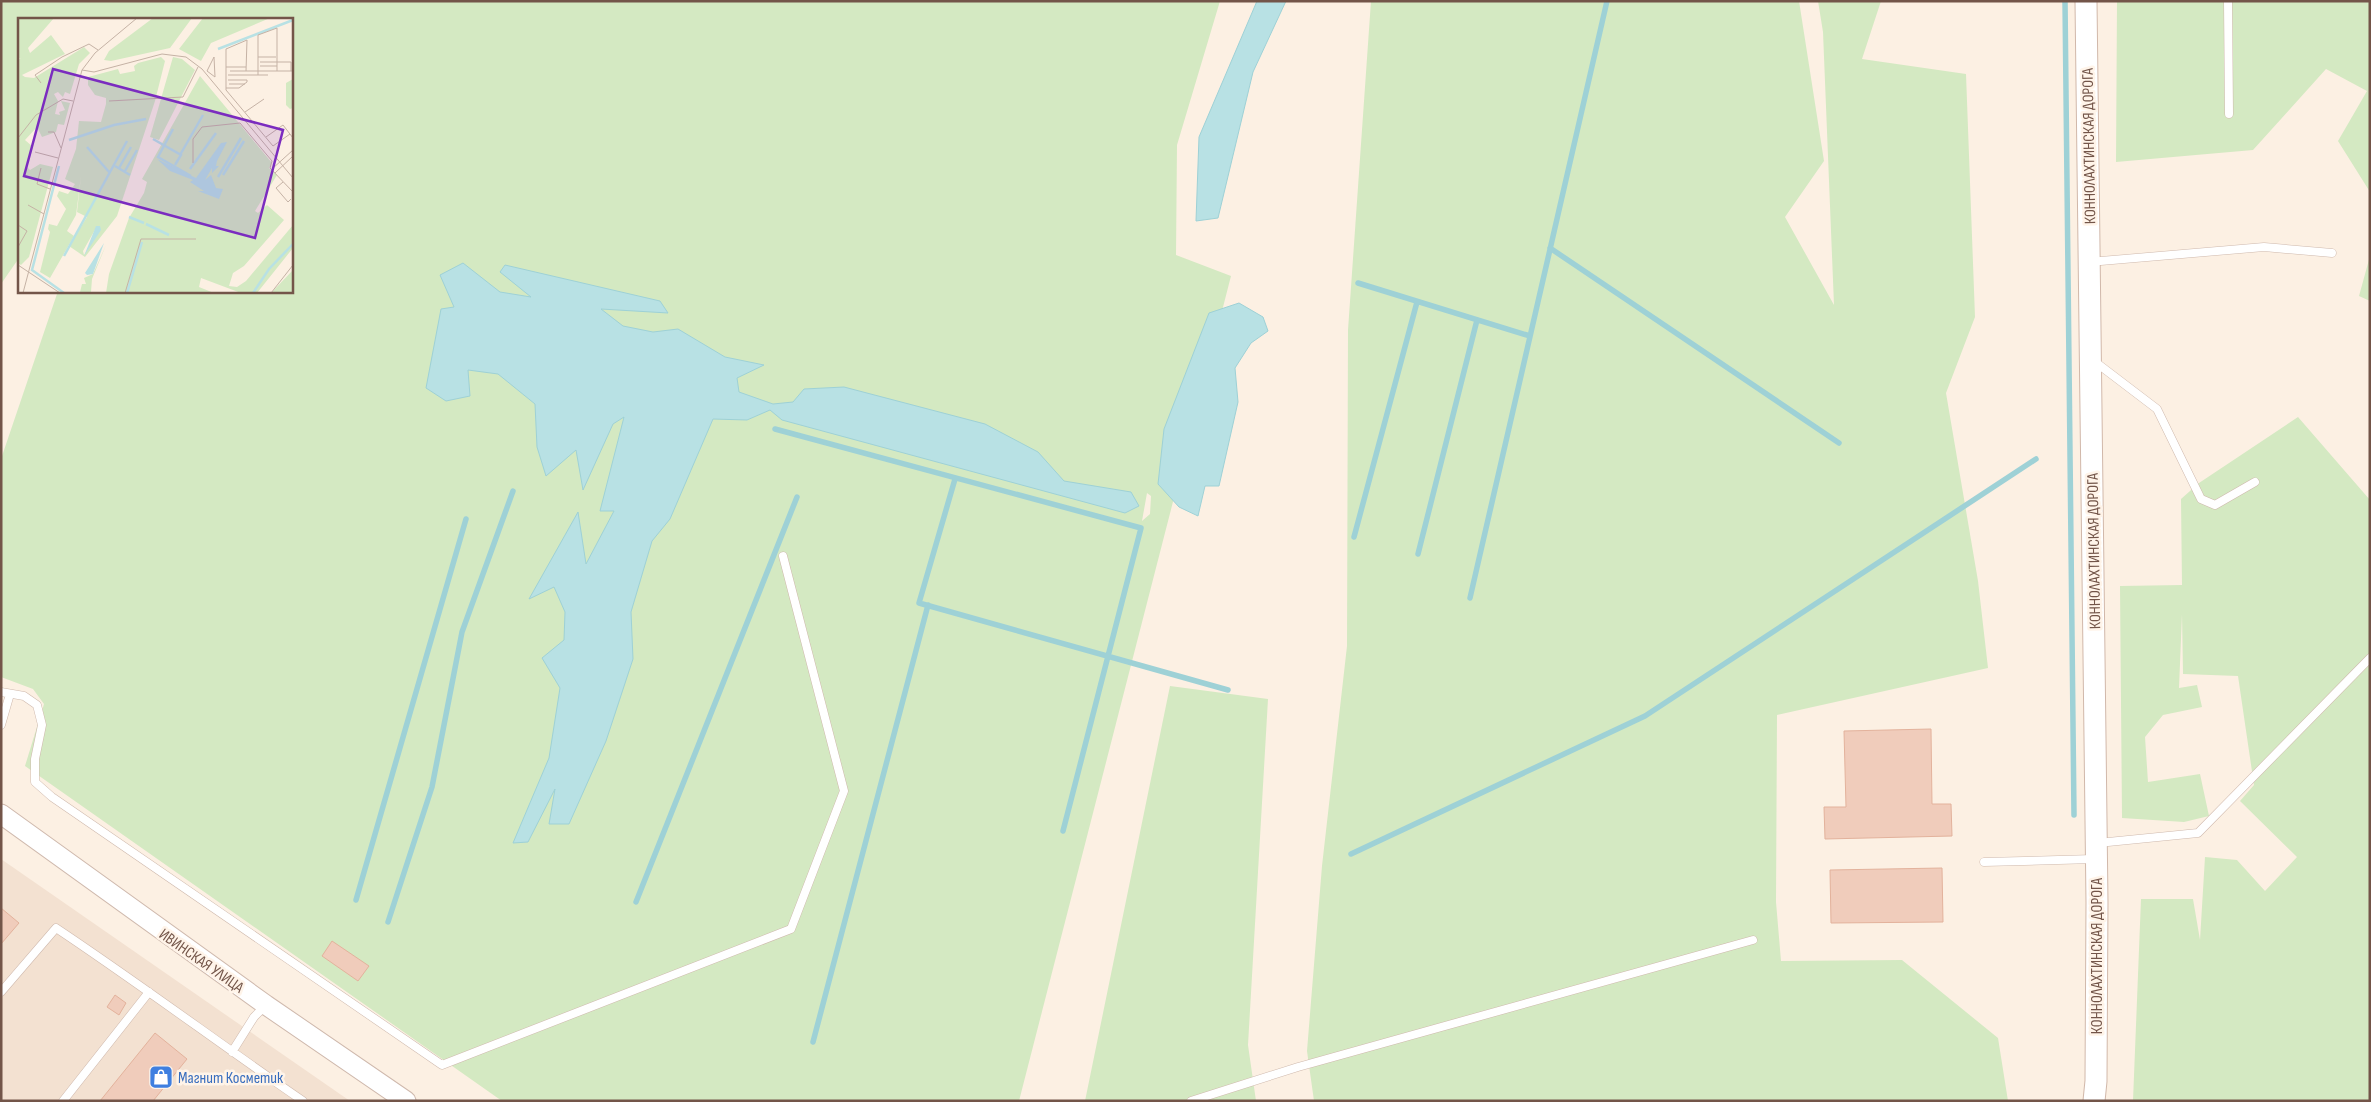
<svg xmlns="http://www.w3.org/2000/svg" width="2371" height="1102" viewBox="0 0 2371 1102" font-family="'Sofia Sans Condensed',sans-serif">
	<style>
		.residential { fill: #f3e1d1 }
		.green { fill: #d4e9c2; fill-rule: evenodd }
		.water { fill: #b8e1e4; stroke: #9ed1d6 }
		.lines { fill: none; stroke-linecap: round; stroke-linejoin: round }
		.stream { stroke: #9ed1d6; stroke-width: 5.5 }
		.building { fill: #f0ccbb; stroke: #e3b29c }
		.service-casing { stroke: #cfb9ad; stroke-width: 9 }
		.tertiary-casing { stroke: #cfb9ad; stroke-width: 21 }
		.secondary-casing { stroke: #d1b8aa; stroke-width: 23 }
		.service { stroke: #fff; stroke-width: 8 }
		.tertiary { stroke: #fff; stroke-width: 19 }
		.secondary { stroke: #fff; stroke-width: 21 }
		.labels { text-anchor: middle; stroke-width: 5; stroke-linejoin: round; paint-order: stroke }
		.street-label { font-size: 16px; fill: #735549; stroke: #fff4e9 }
		.shop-label { font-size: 16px; fill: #366cbe; stroke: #fff4e9; text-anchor: start }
		.inset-river { fill: none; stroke: #b8e1e4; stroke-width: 2.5 }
		.inset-road { fill: none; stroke: #c5b2a5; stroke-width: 1 }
		.view { fill: #7b2cbf; fill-opacity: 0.15; stroke: #7b2cbf; stroke-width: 2.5 }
		.inset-edge { fill: none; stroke: #735549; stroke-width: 2.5 }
	</style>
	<rect width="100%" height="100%" fill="#fcf0e3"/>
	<path class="residential" d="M 1,859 L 350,1101 L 1,1101 Z"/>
	<path class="green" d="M 1,1 L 1220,1 L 1177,145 L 1176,255 L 1231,276 L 1019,1101 L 502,1101 L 25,766 L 44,704 L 33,689 L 1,677 L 1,459 L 58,291 L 291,291 L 291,19 L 19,19 L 19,258 L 1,284 ZM 1147,493 L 1151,496 L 1150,514 L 1142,521 Z
		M 1371,1 L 1799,1 L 1824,161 L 1785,217 L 1834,305 L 1823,32 L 1818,1 L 1881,1 L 1862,59 L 1966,74 L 1975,317 L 1946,393 L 1978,581 L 1988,668 L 1777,715 L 1776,902 L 1781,961 L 1902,960 L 1998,1038 L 2008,1101 L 1314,1101 L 1307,1051 L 1322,866 L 1347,646 L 1348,330 Z
		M 2117,1 L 2370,1 L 2370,192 L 2338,141 L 2367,91 L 2326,69 L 2253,150 L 2116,162 Z
		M 2370,256 L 2370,301 L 2359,296 Z
		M 2298,417 L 2370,500 L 2370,1101 L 2133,1101 L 2141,899 L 2193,899 L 2200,940 L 2205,857 L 2237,860 L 2265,891 L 2297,857 L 2240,801 L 2254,785 L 2238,676 L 2183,674 L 2182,614 L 2179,688 L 2197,685 L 2202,707 L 2163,715 L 2145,737 L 2148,782 L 2200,774 L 2209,816 L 2184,822 L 2122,818 L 2120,586 L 2182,585 L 2181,499 L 2199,483 Z
		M 1170,686 L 1268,699 L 1248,1045 L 1256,1101 L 1085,1101 Z"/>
	<path class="water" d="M 1257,1 L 1286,1 L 1253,72 L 1218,218 L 1196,221 L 1199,137 Z
		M 463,263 L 500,292 L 531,297 L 500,272 L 505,265 L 660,301 L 668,313 L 601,309 L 623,326 L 653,332 L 678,329 L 725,357 L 764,365 L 737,378 L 739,392 L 773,404 L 793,402 L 804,389 L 844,387 L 985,424 L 1038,452 L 1064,481 L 1131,492 L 1139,506 L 1125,513 L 782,420 L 770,410 L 747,420 L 713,419 L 670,519 L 652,541 L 631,612 L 633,659 L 606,741 L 569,824 L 549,824 L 555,789 L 528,842 L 513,843 L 549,758 L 560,688 L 542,658 L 564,640 L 565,612 L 554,587 L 529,599 L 578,512 L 586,564 L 614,511 L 600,511 L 624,417 L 613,424 L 583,490 L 576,450 L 546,476 L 537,447 L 535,404 L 498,374 L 468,370 L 470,396 L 446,401 L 426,388 L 441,309 L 454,307 L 440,275 Z
		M 1239,303 L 1263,317 L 1268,331 L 1251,343 L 1235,368 L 1238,402 L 1219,486 L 1205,486 L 1198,516 L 1179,507 L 1158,484 L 1164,429 L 1209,313 Z"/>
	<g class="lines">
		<path class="stream" d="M 2065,1 L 2074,815
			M 1550,248 L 1839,443
			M 1358,283 L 1530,336
			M 775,429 L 1141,528 L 1063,831
			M 955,479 L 919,603 L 1228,690
			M 1354,537 L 1417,302
			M 1418,554 L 1477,320
			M 1470,598 L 1607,1
			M 1351,854 L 1645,716 L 2036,459
			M 356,900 L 466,519
			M 636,902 L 797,497
			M 388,922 L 432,787 L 462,632 L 513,491
			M 813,1042 L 928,605"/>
	</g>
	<path class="building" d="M 1931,729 L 1932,804 L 1951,804 L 1952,836 L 1825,839 L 1824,807 L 1846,807 L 1844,731 Z
		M 1942,868 L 1943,922 L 1831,923 L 1830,870 Z
		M 1,908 L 19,923 L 1,944 Z
		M 332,941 L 369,966 L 358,981 L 322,956 Z
		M 115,995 L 126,1003 L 119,1015 L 107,1007 Z
		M 155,1033 L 187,1059 L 153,1101 L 100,1101 Z"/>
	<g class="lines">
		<g class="service-casing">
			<path id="service" d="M 2228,1 L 2229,114
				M 2089,262 L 2264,247 L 2332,253
				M 2094,361 L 2157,409 L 2201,499 L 2215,505 L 2255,482
				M 1,692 L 24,696 L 37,705 L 42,725 L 35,759 L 35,782 L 52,797 L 442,1065 L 791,929 L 844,791 L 783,556
				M 1,725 L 10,694
				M 2098,843 L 2198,833 L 2370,658
				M 1984,862 L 2094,859
				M 1,992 L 56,928 C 140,984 220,1044 303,1101
				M 232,1052 L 254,1017 L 266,1005
				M 63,1101 L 149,992
				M 1191,1101 L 1298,1067 L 1753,940"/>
		</g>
		<g class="tertiary-casing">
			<path id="tertiary" d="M 1,814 L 266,1005 L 406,1101"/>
		</g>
		<g class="secondary-casing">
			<path id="secondary" d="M 2086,1 L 2097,902 L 2096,1081 L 2094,1101"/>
		</g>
		<use href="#service" class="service"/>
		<use href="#tertiary" class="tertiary"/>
		<use href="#secondary" class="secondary"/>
	</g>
	<defs>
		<g id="shop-square" transform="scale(1.25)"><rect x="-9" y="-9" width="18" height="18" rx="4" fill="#3f7fe0" stroke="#fff4e9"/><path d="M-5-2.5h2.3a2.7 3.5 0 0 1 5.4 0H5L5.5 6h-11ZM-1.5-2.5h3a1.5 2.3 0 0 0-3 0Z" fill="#fff"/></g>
	</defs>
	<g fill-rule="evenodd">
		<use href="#shop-square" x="161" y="1077"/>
	</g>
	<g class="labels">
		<g class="street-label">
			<text transform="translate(2088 146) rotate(-91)" y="6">КОННОЛАХТИНСКАЯ ДОРОГА</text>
			<text transform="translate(2093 551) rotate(-91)" y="6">КОННОЛАХТИНСКАЯ ДОРОГА</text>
			<text transform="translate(2096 956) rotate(-90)" y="6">КОННОЛАХТИНСКАЯ ДОРОГА</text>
			<text transform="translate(202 960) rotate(35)" y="6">ИВИНСКАЯ УЛИЦА</text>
		</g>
		<g class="shop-label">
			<text x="178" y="1083">Магнит Косметик</text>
		</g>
	</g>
	<g transform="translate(18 18)">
		<rect width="275" height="275" fill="#fcf0e3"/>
		<path d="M 0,0 L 36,0 L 10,30 L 12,35 L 33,17 L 47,36 L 4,57 L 7,59 L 16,60 L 66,29 L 72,35 L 61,46 L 52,76 L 47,74 L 45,79 L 40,74 L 36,76 L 40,83 L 37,96 L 42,97 L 41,94 L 47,92 L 43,83 L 52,85 L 46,107 L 40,106 L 38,114 L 24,119 L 19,109 L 7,122 L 15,129 L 9,149 L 12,152 L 22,146 L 35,149 L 11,239 L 3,247 L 0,245 L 0,41 L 3,40 L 0,40 ZM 135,0 L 174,0 L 152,30 L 93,43 L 86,42 L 91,33 ZM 185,0 L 252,0 L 193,25 L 183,43 L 161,31 ZM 143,39 L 147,43 L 137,83 L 99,198 L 67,239 L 51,228 L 69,199 L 59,194 L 63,158 L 58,197 L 49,213 L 56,218 L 32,260 L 22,254 L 32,214 L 30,211 L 31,206 L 39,208 L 48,191 L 39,178 L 41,173 L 50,176 L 57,166 L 47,161 L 58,131 L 61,103 L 83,104 L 88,86 L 88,80 L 77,77 L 70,67 L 70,59 L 100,51 L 102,56 L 117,53 L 116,48 L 120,45 ZM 78,210 L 81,214 L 66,237 L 65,233 ZM 155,39 L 164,41 L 177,52 L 141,122 L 132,119 ZM 182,58 L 254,145 L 251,150 L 259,157 L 237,193 L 240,195 L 249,187 L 266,202 L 226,248 L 215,255 L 211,268 L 219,269 L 228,263 L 275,207 L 275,230 L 239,275 L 223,275 L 183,260 L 181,269 L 196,275 L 88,275 L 91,256 L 111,200 L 126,175 L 129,164 L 124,161 ZM 275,61 L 275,90 L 272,91 L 268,87 L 268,65 ZM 88,227 L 74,261 L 73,274 L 62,274 L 64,266 L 68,266 L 66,260 L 75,256 ZM 275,252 L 275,275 L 253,275 Z" fill="#d4e9c2" fill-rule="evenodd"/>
		<path d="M 209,124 L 199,143 L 198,148 L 201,148 L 194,155 L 194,150 L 187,162 L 193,157 L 198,170 L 205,171 L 201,181 L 180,173 L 186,173 L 172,164 L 175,162 L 152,153 L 139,141 L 178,160 L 203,125 ZM 78,208 L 82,208 L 83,212 L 66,238 ZM 86,225 L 75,256 L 69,257 L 67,255 Z" fill="#b8e1e4"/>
		<path class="inset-river" d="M 200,31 L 275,2M 155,111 L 140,139 L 173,158M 135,121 L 163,137 L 157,147M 51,122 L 96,107 L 128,101M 69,129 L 92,155M 162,137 L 185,97M 41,148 L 14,252 L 46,275M 97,148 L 112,157M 101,150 L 113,129M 172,151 L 198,115M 107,153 L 119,132M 205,157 L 226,123M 200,159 L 223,120M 111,199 L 126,205M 128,206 L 151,217M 46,238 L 109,123M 109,275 L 124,224M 235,275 L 251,251 L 275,226"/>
		<path class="inset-road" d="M 240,39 L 258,39M 242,44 L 273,44 L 273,53M 242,48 L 259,48M 208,49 L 228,49M 64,52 L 76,54 L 144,36 L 168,39 L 184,51 L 275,160M 189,53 L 197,59 L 196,39M 189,53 L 196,39M 212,53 L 275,53M 228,53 L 229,22 L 208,31 L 208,72 L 255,128 L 272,116M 210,57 L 250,57M 240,57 L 240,17 L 259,10 L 259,53M 23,65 L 17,57 L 44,39 L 71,26 L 80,32M 211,66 L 227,66M 208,70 L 221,70 L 229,64 L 229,62 L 210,62M 91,83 L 165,79 L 180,49M 227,94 L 246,81M 30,114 L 36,114 L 43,130M 248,119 L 265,107 L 275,120M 0,120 L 18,97 L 45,81 L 55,83M 17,134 L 40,140M 175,145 L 175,121 L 184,109 L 222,105 L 254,143 L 252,150 L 275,174M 23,150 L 19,166 L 32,171M 254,151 L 275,132M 257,155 L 275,138M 265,164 L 258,170 L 270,184 L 273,181M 10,187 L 26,196M 0,207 L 9,213 L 0,229M 0,247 L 42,275M 5,275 L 64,52 L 77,35 L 119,0M 107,275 L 123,221 L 178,221M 253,275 L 275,247"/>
		<path class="view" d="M 35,51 L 265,112 L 237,220 L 6,158 Z"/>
		<rect width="275" height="275" class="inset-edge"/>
	</g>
	<rect width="2371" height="1102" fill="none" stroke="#735549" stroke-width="5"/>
</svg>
